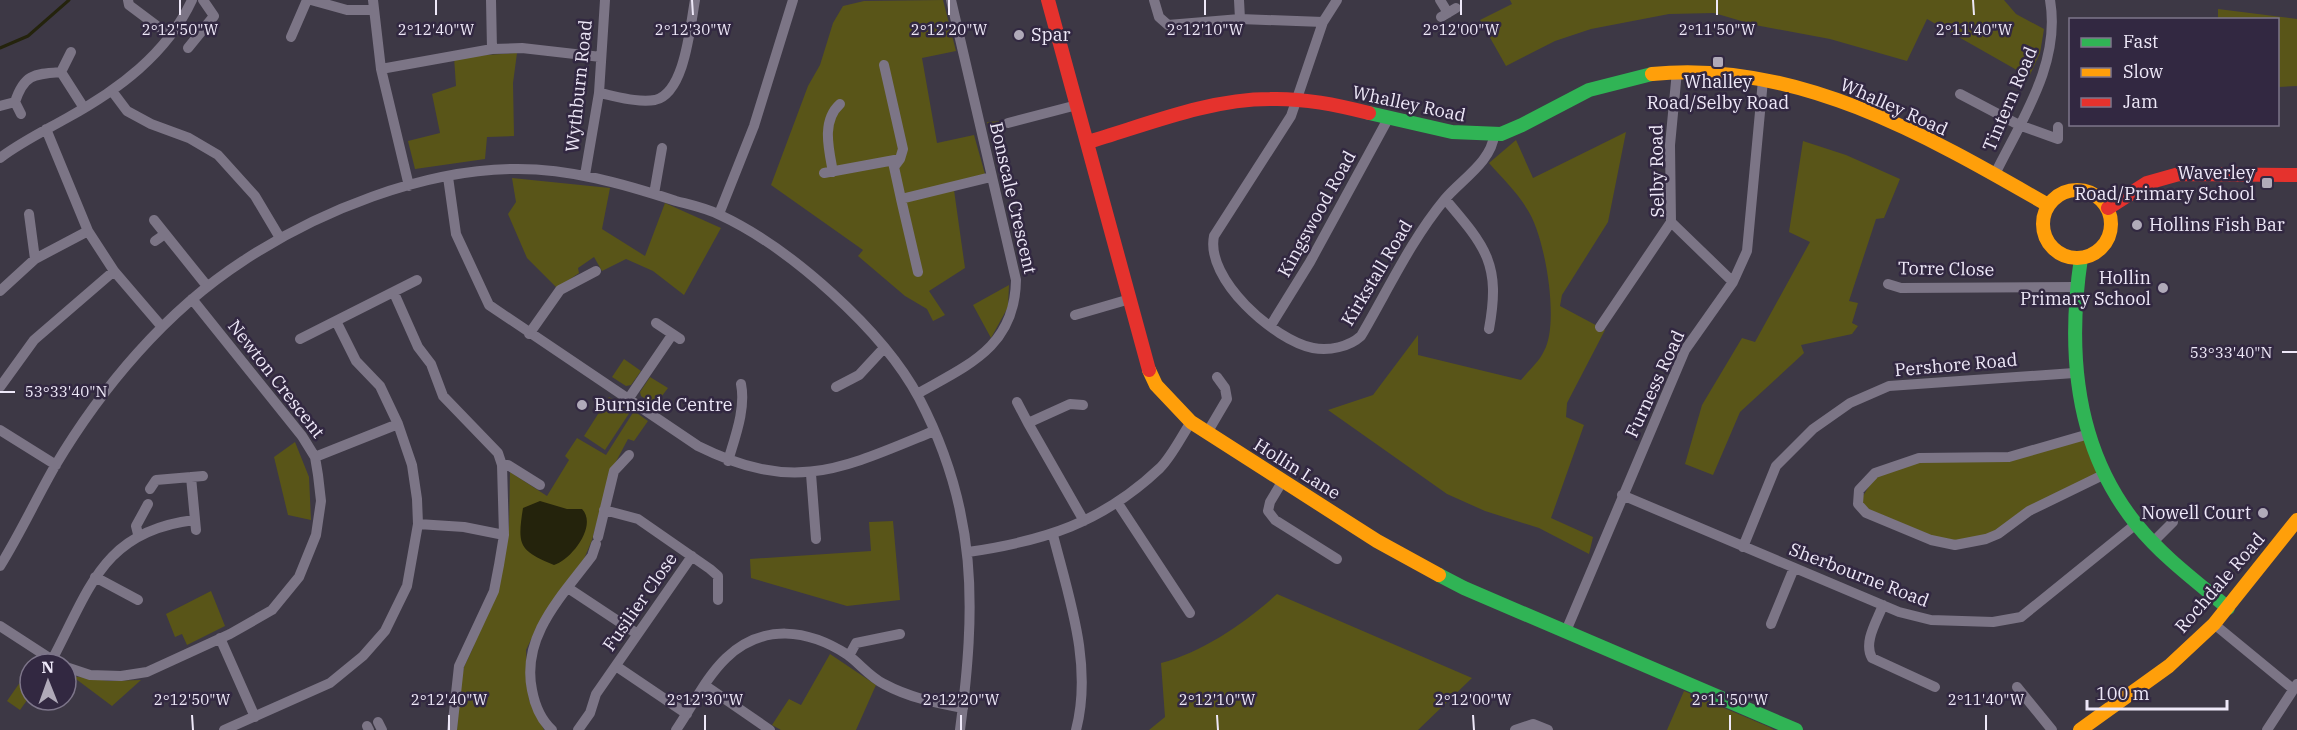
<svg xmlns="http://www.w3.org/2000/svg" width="2297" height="730" viewBox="0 0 2297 730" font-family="'IBM Plex Serif',serif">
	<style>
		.green { fill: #595518 }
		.water { fill: #24230c }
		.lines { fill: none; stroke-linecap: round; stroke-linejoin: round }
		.stream { stroke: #24230c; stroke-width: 3 }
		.street { stroke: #7c7586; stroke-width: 10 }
		.fast { stroke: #30b455; stroke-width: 14 }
		.slow { stroke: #ff9f0a; stroke-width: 14 }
		.jam { stroke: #e5322d; stroke-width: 14 }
		.ticks { fill: none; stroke: #eee8f8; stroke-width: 2 }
		.poi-dot { fill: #b0aab9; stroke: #322841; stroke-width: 2 }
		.labels { text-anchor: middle; stroke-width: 5; stroke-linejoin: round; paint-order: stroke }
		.poi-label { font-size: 18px; fill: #eee8f8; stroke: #322841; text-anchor: start }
		.street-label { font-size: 18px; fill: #eee8f8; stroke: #322841 }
		.ticks-label { font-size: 15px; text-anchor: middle; fill: #eee8f8; stroke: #322841; stroke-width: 5; stroke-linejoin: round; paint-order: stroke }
	</style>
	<rect width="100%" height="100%" fill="#3d3845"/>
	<path class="green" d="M 943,0 L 956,51 L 922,58 L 937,143 L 974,135 L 987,181 L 954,190 L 965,268 L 929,291 L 945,315 L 933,321 L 927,309 L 905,296 L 858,256 L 863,250 L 771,185 L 808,86 L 820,65 L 833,23 L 843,6 L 864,1 Z
		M 1510,0 L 2004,0 L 2016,14 L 2044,29 L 2040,53 L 2029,77 L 1927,19 L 1907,61 L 1830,39 L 1755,25 L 1714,13 L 1669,14 L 1591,29 L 1555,41 L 1506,66 L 1480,20 L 1512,4 Z
		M 2218,9 L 2297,19 L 2297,86 L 2278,87 L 2278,20 L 2218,19 Z
		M 517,53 L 513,83 L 514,136 L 487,137 L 485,159 L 415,169 L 408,141 L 440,133 L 432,94 L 456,86 L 454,57 Z
		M 1004,121 L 1006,129 L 990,133 L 987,122 Z
		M 1626,132 L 1608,222 L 1562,295 L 1560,306 L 1605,330 L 1567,403 L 1566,417 L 1584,425 L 1551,518 L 1593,537 L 1589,554 L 1539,528 L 1485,511 L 1447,494 L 1328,410 L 1373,395 L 1418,335 L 1418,355 L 1521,380 C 1528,371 1539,362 1544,351 C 1560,323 1545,235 1527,209 C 1517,192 1502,178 1489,163 L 1516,140 L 1533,178 Z
		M 1803,141 L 1846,155 L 1900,179 L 1884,218 L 1876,219 L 1849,301 L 1858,303 L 1852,323 L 1858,326 L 1852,334 L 1801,345 L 1804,353 L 1740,412 L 1713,475 L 1685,464 L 1702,405 L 1742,338 L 1755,342 L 1810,242 L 1789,232 Z
		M 512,178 L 610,188 L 602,229 L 645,256 L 665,203 L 721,228 L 684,295 L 653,271 L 626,259 L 602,271 L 594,257 L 578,268 L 579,273 L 557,288 L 527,258 L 508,214 L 516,202 Z
		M 1009,285 L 1008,307 L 991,338 L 973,305 Z
		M 624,359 L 641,371 L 631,385 L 626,386 L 612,377 Z
		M 650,377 L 668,388 L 655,405 L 641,396 L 640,392 Z
		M 609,397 L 630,412 L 605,450 L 584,436 Z
		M 634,411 L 648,421 L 634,441 L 628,439 L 611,471 L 592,540 L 584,559 L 540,621 L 526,650 L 529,700 L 544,730 L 457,730 L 460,688 L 464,667 L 473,648 L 509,528 L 510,472 L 547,496 L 569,460 L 565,456 L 577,438 L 606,455 Z
		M 2083,439 L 2105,474 L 2039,503 L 1986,539 L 1955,545 L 1865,508 L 1861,499 L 1875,477 L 1921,460 L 2009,460 Z
		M 295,442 L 309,477 L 311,520 L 288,515 L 274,457 Z
		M 893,521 L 900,600 L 847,606 L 751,578 L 750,559 L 871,551 L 869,522 Z
		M 211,591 L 225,626 L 187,645 L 182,634 L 175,637 L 166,614 Z
		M 1277,594 L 1472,678 L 1418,730 L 1149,730 L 1165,717 L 1161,663 C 1203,652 1245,623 1277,594 Z
		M 830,654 L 876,685 L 856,730 L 781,730 L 772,725 L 789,699 L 801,705 Z
		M 30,668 L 30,696 L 20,710 L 7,701 Z
		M 72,676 L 109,681 L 141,680 L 112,706 Z
		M 1684,691 L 1769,727 L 1774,730 L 1667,730 Z"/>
	<path class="water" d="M 540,501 L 567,509 L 582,509 C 598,526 571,560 554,565 C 519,550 517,546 523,508 Z"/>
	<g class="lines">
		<path class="stream" d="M 0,48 L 28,36 L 69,0"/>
		<path class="street" d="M 128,0 L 129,5 L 169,35
			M 311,0 L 347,10 L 373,10
			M 373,0 L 381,69 L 409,186
			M 491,0 L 492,49
			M 1154,0 L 1159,17 L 1168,25 L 1240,19 L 1323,22
			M 1239,0 L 1240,19
			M 1337,0 L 1323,22 L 1291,116 L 1214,236 C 1205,279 1274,340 1313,348 C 1329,351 1349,347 1361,336 C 1388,290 1411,240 1445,199 C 1461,180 1492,161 1494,135
			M 1440,0 L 1448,13
			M 1441,17 L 1456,8
			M 291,37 L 307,0
			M 188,48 L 214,16 L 203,0
			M 884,65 L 903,149 L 900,159 L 894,167 L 901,199 L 991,177
			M 381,69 L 492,49 L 522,48 L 601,57
			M 1677,71 L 1670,145 L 1671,222 L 1733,282
			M 61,72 L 71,52
			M 112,91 L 127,111 L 151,124 L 189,138 L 218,155 L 255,196 L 280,238
			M 599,93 C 616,96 637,103 655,100 C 685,93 690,27 695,0
			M 1960,94 L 2019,125 L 2058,139 L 2058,127
			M 0,106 L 15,102
			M 21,114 L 15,102 C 24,74 34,74 61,72 L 84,108
			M 1008,123 L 1077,105
			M 46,129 L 88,231 L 114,271 L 162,327
			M 0,158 C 21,142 44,131 67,118 C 118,90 167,54 192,0
			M 833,172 C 829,150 821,121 840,104
			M 824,173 L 900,159
			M 1995,174 C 2022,119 2061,63 2050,0
			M 585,175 L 599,93 L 605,0
			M 448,177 L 456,234 L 489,305 L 698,446 C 795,494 841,469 934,431
			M 654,194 L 662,148
			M 901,199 L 918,272
			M 1445,199 C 1486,247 1501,264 1489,329
			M 29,214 L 35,259
			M 719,214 L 754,126 L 793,0
			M 154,220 L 207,286
			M 155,241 L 165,234
			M 1888,284 L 1901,288 L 2075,287
			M 0,291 L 35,259 L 88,231
			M 394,293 L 418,347 L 431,364 L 443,396 L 498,453 L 502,465 L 504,535 L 499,565 L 494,591 L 459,666 L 452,730
			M 1075,315 L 1130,299
			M 656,323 L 680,339
			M 1271,325 L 1310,262 L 1389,117
			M 1600,327 L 1671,222
			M 529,334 L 560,290 L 596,271
			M 300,339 L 417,280
			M 0,387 L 34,340 L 114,271
			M 836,387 L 859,375 L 884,348
			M 917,394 C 968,365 1015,347 1016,280 L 951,0
			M 629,398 L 672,335
			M 1017,402 L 1028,423
			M 1083,405 L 1070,404 L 1028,423 L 1084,521
			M 0,430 L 56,465
			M 1207,433 L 1227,399 L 1225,388 L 1217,377
			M 2089,434 L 2009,457 L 1919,458 L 1875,473 L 1859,490 L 1858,504 L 1866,513 L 1931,540 L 1955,545 L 1986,539 L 1998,534 L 2029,511 L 2105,474
			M 315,457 L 398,424
			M 728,461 C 735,437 746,409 741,384
			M 502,465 L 508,465 L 540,485
			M 811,474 L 816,539
			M 191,477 L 196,530
			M 1282,482 L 1270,502 L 1268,511 L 1275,520 L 1337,559
			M 150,489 L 156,480 L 203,476
			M 1622,495 L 1899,612 L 1931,620 L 1993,622 L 2021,617 L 2136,524
			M 1117,502 L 1190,613
			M 604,510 L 638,519 L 710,569 L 718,576 L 718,600
			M 418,524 L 464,527 L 504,535
			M 138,534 L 136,526 L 148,504
			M 1053,535 C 1069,598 1093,665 1076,730
			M 598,537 L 614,471 L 629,455
			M 2153,542 L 2173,522
			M 1743,547 L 1776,466 L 1813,429 L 1850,403 L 1889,386 L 2074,373
			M 968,552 C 1044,541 1102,523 1160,468 C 1172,456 1181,437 1191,422
			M 0,566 C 20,534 36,499 55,466 C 102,387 166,311 243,261 C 319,211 422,170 513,169 C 569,168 624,184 676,201 C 691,205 706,208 720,215 C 789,247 883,330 919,398 C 978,511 976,607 960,730
			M 95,577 L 138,600
			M 568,588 L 636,633
			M 1883,605 C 1877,621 1863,642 1872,658 L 1935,687
			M 1771,624 L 1794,568
			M 2214,624 L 2293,689
			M 0,626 L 57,663
			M 1566,631 L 1685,350 L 1733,282 L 1747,251 L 1763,80
			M 220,638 L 255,717
			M 849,656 L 856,643 L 900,634
			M 52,660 C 90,588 103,531 194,520
			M 616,666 L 687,714
			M 66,667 L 90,675 L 121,676 L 147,672 L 230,634 L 272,610 L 299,577 L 316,535 L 321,501 L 318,475 L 315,457 L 302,436 L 192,299
			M 706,686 L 770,730
			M 2017,687 L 2052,730
			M 378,722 L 382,730
			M 367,726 L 369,730
			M 224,730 L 330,683 L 363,656 L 385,631 L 407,586 L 418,524 L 417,499 L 412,465 L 398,424 L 380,386 L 356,361 L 336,321
			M 552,730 C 540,719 535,706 532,690 C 521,636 562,596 592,556 L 596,544
			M 578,730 L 590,713 L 596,694 L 692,556
			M 676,730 C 692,707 706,677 726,658 C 763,623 808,629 848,655 C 860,664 870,677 884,684 C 908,697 935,703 963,708
			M 1515,730 L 1533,724 L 1548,730
			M 2267,730 L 2297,684"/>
		<path class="fast" d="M 1369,113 L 1452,132 L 1501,134 L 1522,125 L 1589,90 L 1652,74
			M 2081,258 C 2067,352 2075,449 2137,525 C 2163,557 2197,582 2228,608
			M 1439,575 L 1464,588 L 1796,730"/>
		<path class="slow" d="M 1652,74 C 1795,59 1928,136 2048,205
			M2043 224a34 34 0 1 1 68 0a34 34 0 1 1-68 0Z
			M 1149,370 L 1156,385 L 1191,422 L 1377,541 L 1439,575
			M 2080,730 L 2169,666 L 2214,624 L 2297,520"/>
		<path class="jam" d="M 1048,0 L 1149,370
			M 1088,142 C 1146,125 1208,99 1270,99 C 1304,98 1337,105 1369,113
			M 2108,208 L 2147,183 L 2179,174 L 2297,175"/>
	</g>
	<path class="ticks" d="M 180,0 L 180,15M 436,0 L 436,15M 692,0 L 693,15M 949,0 L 949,15M 1205,0 L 1205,15M 1461,0 L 1461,15M 1717,0 L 1717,15M 1973,0 L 1974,15M 2282,352 L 2297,352M 0,392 L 15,392M 192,715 L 193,730M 449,715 L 449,730M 705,715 L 705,730M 961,715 L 961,730M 1217,715 L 1218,730M 1473,715 L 1474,730M 1730,715 L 1730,730M 1986,715 L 1986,730"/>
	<g class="poi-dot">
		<circle cx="1019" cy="35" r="6"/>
		<rect x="1712" y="56" width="12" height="12" rx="3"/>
		<rect x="2261" y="177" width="12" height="12" rx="3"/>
		<circle cx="2137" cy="225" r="6"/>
		<circle cx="2163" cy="288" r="6"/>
		<circle cx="582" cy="405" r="6"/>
		<circle cx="2263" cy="513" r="6"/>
	</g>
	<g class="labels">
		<g class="poi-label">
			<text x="1031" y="41">Spar</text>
			<text x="1718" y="88" text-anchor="middle">Whalley<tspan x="1718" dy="21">Road/Selby Road</tspan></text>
			<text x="2255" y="179" text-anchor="end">Waverley<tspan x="2255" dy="21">Road/Primary School</tspan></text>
			<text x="2149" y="231">Hollins Fish Bar</text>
			<text x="2151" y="284" text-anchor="end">Hollin<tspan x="2151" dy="21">Primary School</tspan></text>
			<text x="594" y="411">Burnside Centre</text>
			<text x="2251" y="519" text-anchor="end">Nowell Court</text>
		</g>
		<g class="street-label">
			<text transform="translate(579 86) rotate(-84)" y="6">Wythburn Road</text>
			<text transform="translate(2010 99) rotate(-67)" y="6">Tintern Road</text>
			<text transform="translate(1409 104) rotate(12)" y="6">Whalley Road</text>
			<text transform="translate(1894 107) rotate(24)" y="6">Whalley Road</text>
			<text transform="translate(1657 171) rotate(-91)" y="6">Selby Road</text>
			<text transform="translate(1013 198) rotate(77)" y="6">Bonscale Crescent</text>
			<text transform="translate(1317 214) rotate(-61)" y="6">Kingswood Road</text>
			<text transform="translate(1946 269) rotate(1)" y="6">Torre Close</text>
			<text transform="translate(1377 273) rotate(-59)" y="6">Kirkstall Road</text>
			<text transform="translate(1956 365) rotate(-5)" y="6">Pershore Road</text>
			<text transform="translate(276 379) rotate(52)" y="6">Newton Crescent</text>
			<text transform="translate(1655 384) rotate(-65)" y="6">Furness Road</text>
			<text transform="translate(1297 469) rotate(32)" y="6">Hollin Lane</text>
			<text transform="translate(1859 575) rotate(21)" y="6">Sherbourne Road</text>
			<text transform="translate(2220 583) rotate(-49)" y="6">Rochdale Road</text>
			<text transform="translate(640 602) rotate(-55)" y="6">Fusilier Close</text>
		</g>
	</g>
	<g class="ticks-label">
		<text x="180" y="35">2°12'50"W</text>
		<text x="436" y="35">2°12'40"W</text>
		<text x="693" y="35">2°12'30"W</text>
		<text x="949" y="35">2°12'20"W</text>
		<text x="1205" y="35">2°12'10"W</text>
		<text x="1461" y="35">2°12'00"W</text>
		<text x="1717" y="35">2°11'50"W</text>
		<text x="1974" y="35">2°11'40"W</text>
		<text x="2231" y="358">53°33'40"N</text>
		<text x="66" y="397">53°33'40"N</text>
		<text x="192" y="705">2°12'50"W</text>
		<text x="449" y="705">2°12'40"W</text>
		<text x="705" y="705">2°12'30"W</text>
		<text x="961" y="705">2°12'20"W</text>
		<text x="1217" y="705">2°12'10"W</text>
		<text x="1473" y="705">2°12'00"W</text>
		<text x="1730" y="705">2°11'50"W</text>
		<text x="1986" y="705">2°11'40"W</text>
	</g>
	<rect x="2069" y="18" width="210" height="108" fill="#322841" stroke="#7d758a" stroke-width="1.5"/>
	<rect x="2081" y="38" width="30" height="9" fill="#30b455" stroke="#7d758a" stroke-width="1.5"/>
	<text x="2123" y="48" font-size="18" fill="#eee8f8">Fast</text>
	<rect x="2081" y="68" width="30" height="9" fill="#ff9f0a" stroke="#7d758a" stroke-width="1.5"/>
	<text x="2123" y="78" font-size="18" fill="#eee8f8">Slow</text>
	<rect x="2081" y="98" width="30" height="9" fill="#e5322d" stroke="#7d758a" stroke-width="1.5"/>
	<text x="2123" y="108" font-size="18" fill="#eee8f8">Jam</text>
	<g transform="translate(48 682) rotate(359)"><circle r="28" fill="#322841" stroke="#7d758a" stroke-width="1.5"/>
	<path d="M0-4.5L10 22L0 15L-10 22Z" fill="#b0aab9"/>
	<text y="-9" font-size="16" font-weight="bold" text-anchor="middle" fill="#eee8f8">N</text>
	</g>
	<path d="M2087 700v9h140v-9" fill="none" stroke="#eee8f8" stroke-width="3"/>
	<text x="2096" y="700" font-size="18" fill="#eee8f8" stroke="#322841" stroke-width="4.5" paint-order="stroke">100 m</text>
</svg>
